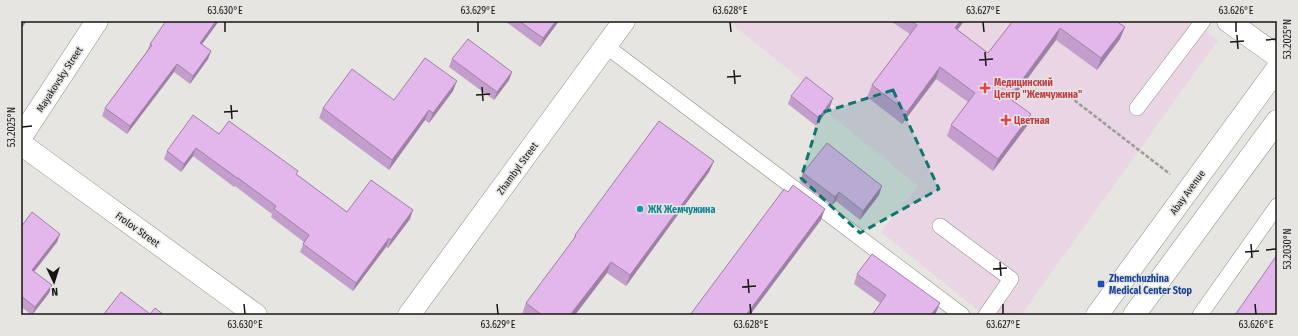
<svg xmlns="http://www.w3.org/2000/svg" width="1298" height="336" viewBox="0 0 1298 336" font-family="'Fira Sans Condensed',sans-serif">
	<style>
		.medical { fill: #e9d5e3 }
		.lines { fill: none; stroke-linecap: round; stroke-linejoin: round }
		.lane-casing { stroke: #8d8c89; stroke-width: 16 }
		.street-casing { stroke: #8d8c89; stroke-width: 23 }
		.secondary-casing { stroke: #8d8c89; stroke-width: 23 }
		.path { stroke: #9c9b98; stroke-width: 2.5; stroke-dasharray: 4 2; stroke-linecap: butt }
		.lane { stroke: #fff; stroke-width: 15 }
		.street { stroke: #fff; stroke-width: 22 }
		.secondary { stroke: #fff; stroke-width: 22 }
		.wall { fill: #c39dcb }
		.shaded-wall { fill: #9f80a5 }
		.building { fill: #e3b7ec; stroke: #9f80a5 }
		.marked { fill: #0f766e; fill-opacity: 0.2; stroke: #0f766e; stroke-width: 3; stroke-dasharray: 8 5; stroke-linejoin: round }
		.ticks { fill: none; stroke: #161514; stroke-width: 1.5 }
		.health-dot { fill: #e0444e; stroke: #e6e5e2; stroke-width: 1.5 }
		.culture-dot { fill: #0f9aa8; stroke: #e6e5e2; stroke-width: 1.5 }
		.transit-dot { fill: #1a4fb4; stroke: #e6e5e2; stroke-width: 1.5 }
		.labels { text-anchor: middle; stroke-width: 3; stroke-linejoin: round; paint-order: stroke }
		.street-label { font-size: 10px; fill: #161514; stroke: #e6e5e2 }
		.health-label { font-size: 10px; font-weight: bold; fill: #be3a42; stroke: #e6e5e2; text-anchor: start }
		.culture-label { font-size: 10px; font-weight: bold; fill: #0d838f; stroke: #e6e5e2; text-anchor: start }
		.transit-label { font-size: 10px; font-weight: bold; fill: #164399; stroke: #e6e5e2; text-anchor: start }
		.neatline { fill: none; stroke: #161514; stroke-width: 1.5 }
		.ticks-label { font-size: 10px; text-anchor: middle; fill: #161514 }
	</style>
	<rect width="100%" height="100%" fill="#e6e5e2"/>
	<path class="medical" d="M 728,21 L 1192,21 L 1218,40 L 1021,315 L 984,315 L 881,232 L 918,186 L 829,114 L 835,107 Z"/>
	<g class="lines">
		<g class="lane-casing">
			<path id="lane" d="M 606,46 L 962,315
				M 1137,108 L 1203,21
				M 940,226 L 1011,279 L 986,315
				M 1200,315 L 1277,206"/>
		</g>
		<g class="street-casing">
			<path id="street" d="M 1228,21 L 1277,56
				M 21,144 L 256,315
				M 409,315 L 624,21"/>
		</g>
		<g class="secondary-casing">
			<path id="secondary" d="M 21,137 L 97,21
				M 1097,315 L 1277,69
				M 1134,315 L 1277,121"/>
		</g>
		<path class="path" d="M 1065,93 L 1170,174"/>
		<use href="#lane" class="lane"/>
		<use href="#street" class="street"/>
		<use href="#secondary" class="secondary"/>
	</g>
	<path class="wall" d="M 166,21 L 219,21 L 202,44 L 211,51 L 208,59 L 190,84 L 174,72 L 127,134 L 102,116 L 105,108 L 147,51 L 150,44 Z
		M 505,21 L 559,21 L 540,47 Z
		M 893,21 L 964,21 L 957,30 L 988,53 L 1013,21 L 1125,27 L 1120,39 L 1097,70 L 1056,40 L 1012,100 L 1027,126 L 993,171 L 947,136 L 951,125 L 968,102 L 936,79 L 902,124 L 867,97 L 872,85 L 910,34 L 892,22 Z
		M 452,59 L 512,72 L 509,80 L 494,100 L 449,67 Z
		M 453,91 L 429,123 L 425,120 L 389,170 L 319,118 L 323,108 L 394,100 Z
		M 791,96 L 830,107 L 816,126 L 788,104 Z
		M 219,134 L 297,175 L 347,212 L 410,219 L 388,248 L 386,247 L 353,291 L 300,252 L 304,242 L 271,217 L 272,214 L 235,186 L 234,187 L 193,156 L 181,172 L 164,159 L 167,151 Z
		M 714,161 L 709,172 L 626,286 L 607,273 L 575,315 L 523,315 L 522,314 L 526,303 L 573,240 L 575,235 Z
		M 803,173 L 879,195 L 860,220 L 836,201 L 832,205 L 800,182 Z
		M 21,227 L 60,234 L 57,242 L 34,272 L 52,285 L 49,293 L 32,315 L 21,307 Z
		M 857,274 L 936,313 L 935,315 L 872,315 L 880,303 L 854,284 Z"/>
	<path class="shaded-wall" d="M 24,21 L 27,21 L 21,29 L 21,25 Z
		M 216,21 L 219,21 L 197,51 L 200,43 Z
		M 556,21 L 559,21 L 540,47 L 543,38 Z
		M 960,21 L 964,21 L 950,40 L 955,28 Z
		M 1125,27 L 1120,39 L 1097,70 L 1101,58 Z
		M 1060,28 L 1056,40 L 1004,110 L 1009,98 Z
		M 211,51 L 208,59 L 190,84 L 193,76 Z
		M 177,64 L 174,72 L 127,134 L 130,126 Z
		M 940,67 L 936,79 L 902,124 L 907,112 Z
		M 512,72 L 509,80 L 494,100 L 497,92 Z
		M 457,81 L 453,91 L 429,123 L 433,113 Z
		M 833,98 L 830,107 L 816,126 L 819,118 Z
		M 429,110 L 425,120 L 389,170 L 392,160 Z
		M 1031,114 L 1027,126 L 993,171 L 998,159 Z
		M 196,148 L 193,156 L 181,172 L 184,164 Z
		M 714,161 L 709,172 L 626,286 L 630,275 Z
		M 882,186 L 879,195 L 860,220 L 863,211 Z
		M 839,192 L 836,201 L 832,205 L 835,197 Z
		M 825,209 L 821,220 L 750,315 L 746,315 Z
		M 413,210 L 410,219 L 388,248 L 391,240 Z
		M 60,234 L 57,242 L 29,278 L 32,270 Z
		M 389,238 L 386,247 L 353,291 L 356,283 Z
		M 611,262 L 607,273 L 575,315 L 570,315 Z
		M 52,285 L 49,293 L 32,315 L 35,307 Z
		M 940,303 L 936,313 L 935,315 L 931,315 Z"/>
	<path class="building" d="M 21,21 L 24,21 L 21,25 Z
		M 166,21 L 216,21 L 200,43 L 211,51 L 193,76 L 177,64 L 130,126 L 105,108 L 152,45 L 150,44 Z
		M 519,21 L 556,21 L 543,38 Z
		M 912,21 L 960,21 L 955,28 L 988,53 L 1013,21 L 1116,21 L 1125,27 L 1101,58 L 1060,28 L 1009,98 L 1031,114 L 998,159 L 951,125 L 975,93 L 940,67 L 907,112 L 872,85 L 917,25 Z
		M 468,39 L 512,72 L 497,92 L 452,59 Z
		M 425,58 L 457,81 L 433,113 L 429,110 L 392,160 L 323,108 L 352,69 L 394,100 Z
		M 806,77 L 833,98 L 819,118 L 791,96 Z
		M 193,115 L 219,134 L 229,121 L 298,171 L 296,174 L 347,212 L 371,180 L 413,210 L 391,240 L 389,238 L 356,283 L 303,244 L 309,235 L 274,209 L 276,206 L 238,178 L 237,178 L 196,148 L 184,164 L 167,151 Z
		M 659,121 L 714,161 L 630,275 L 611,262 L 570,315 L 542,315 L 526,303 L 576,236 L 575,235 Z
		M 827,143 L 882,186 L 863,211 L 839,192 L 835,197 L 803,173 Z
		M 793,185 L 825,209 L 746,315 L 690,315 L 784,189 L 788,192 Z
		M 32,212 L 60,234 L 32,270 L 52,285 L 35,307 L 21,296 L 21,227 Z
		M 872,254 L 940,303 L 931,315 L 872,315 L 886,295 L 857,274 Z
		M 1277,255 L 1277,315 L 1235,315 Z
		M 121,292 L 150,314 L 155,308 L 164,315 L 103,315 Z"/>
	<path class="marked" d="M 893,90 L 939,189 L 860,233 L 801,178 L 821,113 Z"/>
	<path class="ticks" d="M 225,22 L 225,32M 478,22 L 478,32M 730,22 L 731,32M 983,22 L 984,32M 1236,22 L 1236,32M 1237,35 L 1238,49M 1266,40 L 1276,39M 1230,42 L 1244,41M 985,52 L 986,66M 979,60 L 993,59M 734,70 L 735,84M 727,77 L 741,76M 482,87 L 483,101M 476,95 L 490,94M 231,105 L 232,119M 224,112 L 238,111M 22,127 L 32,126M 1251,244 L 1252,258M 1266,250 L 1276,249M 1245,252 L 1259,251M 1000,262 L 1001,276M 993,269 L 1007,268M 748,279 L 749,293M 742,287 L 756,286M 244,304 L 245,314M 497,304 L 498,314M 750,304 L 751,314M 1003,304 L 1003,314M 1255,304 L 1256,314"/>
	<g class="health-dot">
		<path d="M983 82h4v4h4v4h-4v4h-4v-4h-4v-4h4z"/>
		<path d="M1004 114h4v4h4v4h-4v4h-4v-4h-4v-4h4z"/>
	</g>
	<circle class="culture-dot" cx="640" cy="209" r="4"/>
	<rect class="transit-dot" x="1097" y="280" width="8" height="8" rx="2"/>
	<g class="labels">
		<g class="street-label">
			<text transform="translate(59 79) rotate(-57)" y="4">Mayakovsky Street</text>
			<text transform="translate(517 168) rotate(-54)" y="4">Zhambyl Street</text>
			<text transform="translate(1187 192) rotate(-54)" y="4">Abay Avenue</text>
			<text transform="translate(138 229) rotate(36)" y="4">Frolov Street</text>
		</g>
		<g class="health-label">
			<text x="994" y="86">Медицинский<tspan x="994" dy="12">Центр "Жемчужина"</tspan></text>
			<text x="1014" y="124">Цветная</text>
		</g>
		<g class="culture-label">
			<text x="648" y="213">ЖК Жемчужина</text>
		</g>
		<g class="transit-label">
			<text x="1109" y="282">Zhemchuzhina<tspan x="1109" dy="12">Medical Center Stop</tspan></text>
		</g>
	</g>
	<rect width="1298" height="336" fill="none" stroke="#e6e5e2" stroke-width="44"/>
	<g transform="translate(54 282) rotate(176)" stroke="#e6e5e2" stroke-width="3" paint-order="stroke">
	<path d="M0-3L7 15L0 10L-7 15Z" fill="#161514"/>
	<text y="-6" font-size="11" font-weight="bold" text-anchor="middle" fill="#161514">N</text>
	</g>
	<rect x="22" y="22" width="1254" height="292" class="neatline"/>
	<g class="ticks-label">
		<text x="225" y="14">63.630°E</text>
		<text x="478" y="14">63.629°E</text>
		<text x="730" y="14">63.628°E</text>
		<text x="983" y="14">63.627°E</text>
		<text x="1236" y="14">63.626°E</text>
		<text transform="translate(1287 39) rotate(-90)" y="4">53.2025°N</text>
		<text transform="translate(11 127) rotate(-90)" y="4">53.2025°N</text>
		<text transform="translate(1287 249) rotate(-90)" y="4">53.2030°N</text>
		<text x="245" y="328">63.630°E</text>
		<text x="498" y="328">63.629°E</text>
		<text x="751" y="328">63.628°E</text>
		<text x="1003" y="328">63.627°E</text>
		<text x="1256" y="328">63.626°E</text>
	</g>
</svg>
